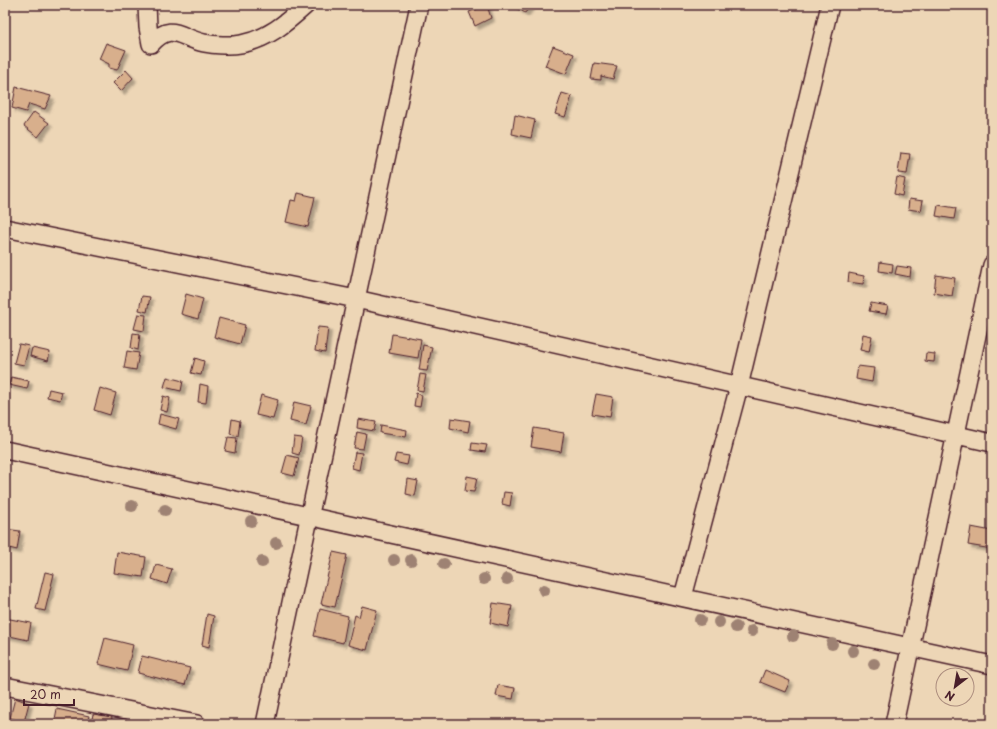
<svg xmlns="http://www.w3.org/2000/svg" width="997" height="729" viewBox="0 0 997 729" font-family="'Playpen Sans',sans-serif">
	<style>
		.building { fill: #d8af8c; stroke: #4a1f2b; filter: url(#shadow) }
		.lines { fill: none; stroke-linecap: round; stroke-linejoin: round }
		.minor-casing { stroke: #4a1f2b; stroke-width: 20 }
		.minor { stroke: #edd6b6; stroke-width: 17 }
		.tree { fill: #9e8273 }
	</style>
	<defs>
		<filter id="shadow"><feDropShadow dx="3.5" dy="3.5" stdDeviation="1" flood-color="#0004"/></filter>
	</defs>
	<rect width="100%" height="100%" fill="#edd6b6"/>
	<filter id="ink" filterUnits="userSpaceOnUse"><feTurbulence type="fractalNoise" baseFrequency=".025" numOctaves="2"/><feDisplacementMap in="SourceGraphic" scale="8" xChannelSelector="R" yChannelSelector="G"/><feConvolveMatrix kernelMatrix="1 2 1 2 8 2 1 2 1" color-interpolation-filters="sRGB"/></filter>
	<g filter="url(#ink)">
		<path class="building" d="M 487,5 L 491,18 L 475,26 L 469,12 Z
			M 513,5 L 531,5 L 525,13 Z
			M 106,43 L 126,50 L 117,70 L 109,68 L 109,64 L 99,59 Z
			M 553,46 L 574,54 L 566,74 L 545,66 Z
			M 594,63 L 617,66 L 613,79 L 601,76 L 601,80 L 591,79 Z
			M 126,70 L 133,78 L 121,91 L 113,83 Z
			M 16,87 L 51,96 L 45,109 L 29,104 L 26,112 L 12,108 Z
			M 562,93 L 572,96 L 565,117 L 555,114 Z
			M 34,112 L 49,123 L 38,137 L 24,126 Z
			M 515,115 L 535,120 L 531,138 L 512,134 Z
			M 901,153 L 910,154 L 907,174 L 898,173 Z
			M 897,177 L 905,179 L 902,196 L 894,194 Z
			M 298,193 L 315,197 L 308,227 L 286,222 L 291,200 L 296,201 Z
			M 909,199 L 923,201 L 921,211 L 908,209 Z
			M 938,205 L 956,208 L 954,219 L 936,216 Z
			M 880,262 L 893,264 L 892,273 L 879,271 Z
			M 897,266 L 911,268 L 910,277 L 895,274 Z
			M 849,273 L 864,276 L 863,284 L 848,282 Z
			M 936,275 L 955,278 L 952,296 L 934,293 Z
			M 186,294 L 203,299 L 198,319 L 181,314 Z
			M 142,296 L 150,297 L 147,312 L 139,310 Z
			M 871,303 L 888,306 L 886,314 L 869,311 Z
			M 138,314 L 146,315 L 144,331 L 134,329 Z
			M 219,318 L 245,325 L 240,344 L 214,337 Z
			M 318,327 L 328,328 L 325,353 L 315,351 Z
			M 133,333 L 140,334 L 138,350 L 131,348 Z
			M 392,334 L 421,339 L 418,358 L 389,353 Z
			M 863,334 L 872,336 L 869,352 L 860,350 Z
			M 19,344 L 29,346 L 24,365 L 14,363 Z
			M 423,345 L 432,347 L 427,371 L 419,370 Z
			M 32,348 L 50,352 L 48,361 L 30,356 Z
			M 127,351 L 139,353 L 136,370 L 124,368 Z
			M 926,353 L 935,354 L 934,362 L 925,361 Z
			M 195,358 L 204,361 L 201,375 L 191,373 Z
			M 858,366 L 874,368 L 872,382 L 856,379 Z
			M 420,374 L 426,375 L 423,391 L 417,390 Z
			M 11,377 L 29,381 L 27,389 L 9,385 Z
			M 167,377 L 183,381 L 181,391 L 164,387 Z
			M 200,384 L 208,386 L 206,403 L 198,402 Z
			M 100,388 L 116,393 L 110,415 L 94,410 Z
			M 49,389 L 62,392 L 60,400 L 47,397 Z
			M 416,393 L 422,395 L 420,407 L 414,406 Z
			M 596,394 L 613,397 L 610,417 L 592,414 Z
			M 261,395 L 278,400 L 273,419 L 256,415 Z
			M 163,396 L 170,398 L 167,412 L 160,410 Z
			M 294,402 L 311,406 L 306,425 L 290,421 Z
			M 160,414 L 179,419 L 176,429 L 158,424 Z
			M 451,418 L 470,421 L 468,432 L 450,428 Z
			M 232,419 L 240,421 L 238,436 L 230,434 Z
			M 358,419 L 376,422 L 374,431 L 357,428 Z
			M 381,425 L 407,430 L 406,437 L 380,433 Z
			M 534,428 L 564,433 L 561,452 L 531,447 Z
			M 357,432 L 366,434 L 363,449 L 354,448 Z
			M 228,437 L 237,438 L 235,453 L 225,451 Z
			M 294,437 L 302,438 L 299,455 L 292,453 Z
			M 472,443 L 487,445 L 485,452 L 471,450 Z
			M 355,452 L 362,453 L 359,470 L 352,468 Z
			M 396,454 L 409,456 L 407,465 L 394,462 Z
			M 287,455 L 299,458 L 294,476 L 282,473 Z
			M 467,476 L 477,478 L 474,492 L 465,491 Z
			M 408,479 L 418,481 L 415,496 L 406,494 Z
			M 504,492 L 512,493 L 510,506 L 502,504 Z
			M 971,527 L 992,531 L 992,549 L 968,545 Z
			M 5,529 L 20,531 L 17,550 L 5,547 Z
			M 117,552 L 146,557 L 143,577 L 114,573 Z
			M 333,552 L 347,555 L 335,607 L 321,604 Z
			M 156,565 L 172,569 L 167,584 L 152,579 Z
			M 45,572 L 54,574 L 45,611 L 36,609 Z
			M 493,603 L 512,606 L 508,627 L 490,623 Z
			M 362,606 L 377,610 L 367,650 L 348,645 L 355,615 L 359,617 Z
			M 320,609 L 348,616 L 343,643 L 314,636 Z
			M 207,614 L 214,616 L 209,647 L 202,645 Z
			M 5,618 L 31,623 L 28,640 L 5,635 Z
			M 105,638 L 133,645 L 127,671 L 98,664 Z
			M 142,656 L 190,668 L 185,685 L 138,673 Z
			M 765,670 L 790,681 L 785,692 L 760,682 Z
			M 498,685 L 515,688 L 513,699 L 496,696 Z
			M 15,698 L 29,703 L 24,722 L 10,718 Z
			M 57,709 L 89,716 L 87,724 L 54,724 Z
			M 93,714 L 112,717 L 111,724 L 91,724 Z"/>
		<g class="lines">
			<g class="minor-casing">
				<path id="minor" d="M 147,5 L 148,27 L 151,44 C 172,21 180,38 204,43 C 214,45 231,46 241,44 C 268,39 286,23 306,5
					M 5,228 L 356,299 L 992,443
					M 5,450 L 992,665
					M 683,597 L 739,386 L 830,5
					M 5,686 L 197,724
					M 265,724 L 419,5
					M 894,724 L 992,265"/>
			</g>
			<use href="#minor" class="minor"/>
		</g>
		<g class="tree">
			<circle cx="132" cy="506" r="6"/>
			<circle cx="165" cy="510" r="6"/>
			<circle cx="251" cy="521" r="6"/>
			<circle cx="276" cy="543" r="6"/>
			<circle cx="394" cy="560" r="6"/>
			<circle cx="411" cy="560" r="6"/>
			<circle cx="262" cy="562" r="6"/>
			<circle cx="444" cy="564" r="6"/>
			<circle cx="484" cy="579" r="6"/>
			<circle cx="507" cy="579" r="6"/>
			<circle cx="544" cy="590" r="6"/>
			<circle cx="700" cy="620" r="6"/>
			<circle cx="719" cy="622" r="6"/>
			<circle cx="736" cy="627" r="6"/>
			<circle cx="752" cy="631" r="6"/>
			<circle cx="793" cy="636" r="6"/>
			<circle cx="832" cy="644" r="6"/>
			<circle cx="853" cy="651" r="6"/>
			<circle cx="874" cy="664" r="6"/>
		</g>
	</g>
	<rect width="997" height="729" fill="none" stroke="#edd6b6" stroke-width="20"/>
	<rect x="10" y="10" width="977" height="709" fill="none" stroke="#4a1f2b" stroke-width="1.5" filter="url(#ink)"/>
	<g transform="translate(955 687) rotate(211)"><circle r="19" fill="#edd6b6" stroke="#ac8d7e"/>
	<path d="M0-3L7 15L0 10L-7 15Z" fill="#4a1f2b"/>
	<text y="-6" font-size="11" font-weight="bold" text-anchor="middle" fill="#4a1f2b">N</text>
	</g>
	<path d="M24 699v6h50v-6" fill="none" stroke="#4a1f2b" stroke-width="2"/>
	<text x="30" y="699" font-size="12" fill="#4a1f2b" stroke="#edd6b6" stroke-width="3" paint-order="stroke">20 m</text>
</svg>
